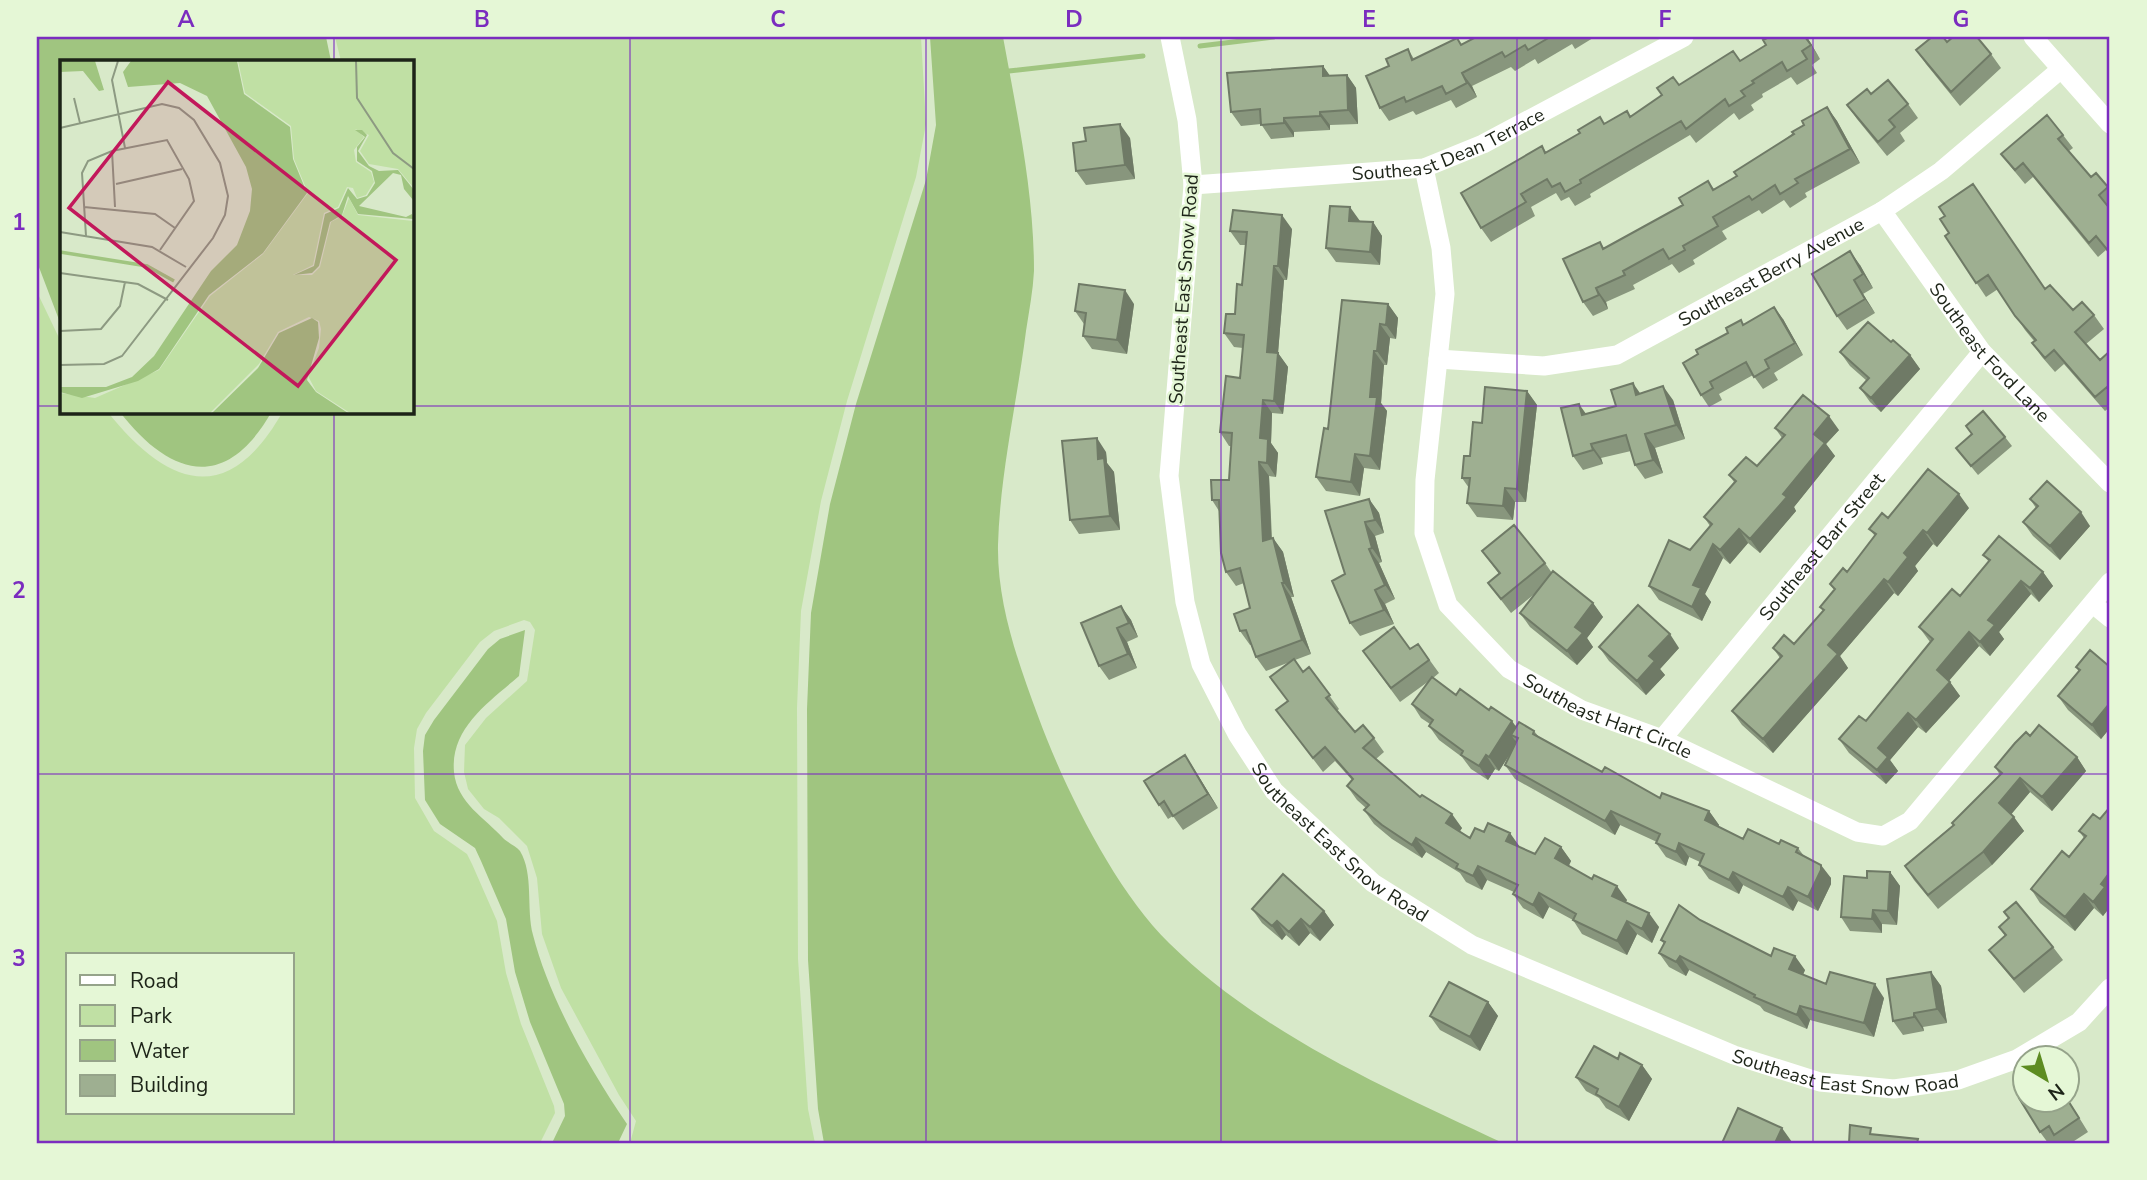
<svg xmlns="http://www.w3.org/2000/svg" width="2147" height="1180" viewBox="0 0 2147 1180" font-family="'Nunito Sans',sans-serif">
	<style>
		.green { fill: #c0e0a4; fill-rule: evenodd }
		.water { fill: #a0c580 }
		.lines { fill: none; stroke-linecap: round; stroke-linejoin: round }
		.stream { stroke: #a0c580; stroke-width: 5 }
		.minor { stroke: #fff; stroke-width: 19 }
		.wall { fill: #88967d }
		.shaded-wall { fill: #6f7a66 }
		.building { fill: #9eaf91; stroke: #6f7a66; stroke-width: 2 }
		.grid { fill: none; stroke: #7b2cbf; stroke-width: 2; stroke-opacity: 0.55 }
		.labels { text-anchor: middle; stroke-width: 5; stroke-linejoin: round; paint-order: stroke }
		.street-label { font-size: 19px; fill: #1d2418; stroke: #e5f7d6 }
		.inset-river { fill: none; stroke: #a0c580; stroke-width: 3.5 }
		.inset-road { fill: none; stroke: #8d9a82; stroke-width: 2 }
		.view { fill: #c2185b; fill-opacity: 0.15; stroke: #c2185b; stroke-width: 3.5 }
		.inset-edge { fill: none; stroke: #1d2418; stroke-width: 3.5 }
		.neatline { fill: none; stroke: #7b2cbf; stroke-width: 2.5 }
		.grid-label { font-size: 23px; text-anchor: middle; font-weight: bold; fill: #7b2cbf }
	</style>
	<rect width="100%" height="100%" fill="#d8e9c9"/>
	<path class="green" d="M 335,37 L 921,37 L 926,124 L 916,177 L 847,401 L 821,501 L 801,611 L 797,708 L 798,959 L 808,1109 L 815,1143 L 630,1143 L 636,1121 L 619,1095 L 561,988 L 542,934 L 537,878 L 527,846 L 499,818 L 484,809 L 468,789 L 464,772 L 465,745 L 486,718 L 527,681 L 535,630 L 530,622 L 524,620 L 494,631 L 480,642 L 426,713 L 417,729 L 414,748 L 415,798 L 434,831 L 467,854 L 472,864 L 497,921 L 506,973 L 521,1024 L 554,1106 L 555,1113 L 540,1143 L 37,1143 L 37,292 L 61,342 L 61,411 L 107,411 C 168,488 229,508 283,411 L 411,411 L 411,61 L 341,61 ZM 68,954 L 292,954 L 292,1112 L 68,1112 Z"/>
	<path class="water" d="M 37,37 L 326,37 L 331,61 L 61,61 L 61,325 L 37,262 Z
		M 930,37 L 1003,37 C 1017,114 1034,192 1034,271 C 1033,291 1029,311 1026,331 C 1017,402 1000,474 998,545 C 997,604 1018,662 1038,716 C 1064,787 1114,889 1169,943 C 1261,1034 1387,1089 1503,1143 L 824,1143 L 818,1109 L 808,960 L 807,709 L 811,613 L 830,504 L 856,404 L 926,180 L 936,125 Z
		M 119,411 L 272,411 C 226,493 170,477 119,411 Z
		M 525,630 L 519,676 C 489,702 450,728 454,772 C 457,803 485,818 503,838 C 508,843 516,846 520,851 C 534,874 526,909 533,935 C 549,998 590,1070 627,1124 L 618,1143 L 552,1143 L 565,1116 L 564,1104 L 530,1022 L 515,972 L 506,919 L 481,861 L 475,848 L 440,824 L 425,800 L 423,751 L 425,735 L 434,720 L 488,649 L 500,639 Z"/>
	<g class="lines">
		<path class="stream" d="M 1200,46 L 1274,37
			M 1009,71 L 1143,56"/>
		<g class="minor">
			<path id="s1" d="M 1170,37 L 1187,120 L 1193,185 L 1169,476 L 1185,602 L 1201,664 L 1237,734 L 1274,791 L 1373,883 L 1472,945 L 1734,1055 L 1820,1082 L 1894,1089 L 1958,1080 L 2017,1059 L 2079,1022 L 2110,988"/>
			<path d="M 2033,37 L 2110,124"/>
			<path id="s2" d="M 1424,168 L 1441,248 L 1445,294 L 1425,480 L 1424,533 L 1448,605 L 1509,669 L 1582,710 L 1662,739 L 1857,832 L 1883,836 L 1910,821 L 2110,582"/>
			<path id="s3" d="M 1193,185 L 1424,168 L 1483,144 L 1684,37"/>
			<path id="s4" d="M 1882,211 L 1982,352 L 2110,483"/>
			<path id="s5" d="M 1438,359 L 1544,366 L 1617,355 L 1882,211 L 1941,171 L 2061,69"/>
			<path d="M 2093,604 L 2110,618"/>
			<path id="s6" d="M 1662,739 L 1982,352"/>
		</g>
	</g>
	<path class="wall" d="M 1476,37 L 1592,37 L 1593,38 L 1575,49 L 1572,44 L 1538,64 L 1535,59 L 1515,71 L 1511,67 L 1472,86 L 1477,97 L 1456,108 L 1451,100 L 1416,115 L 1413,111 L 1389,121 L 1380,108 L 1389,66 L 1408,49 L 1414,59 L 1457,38 L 1462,45 Z
		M 1807,37 L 1820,59 L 1812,65 L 1817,73 L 1797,85 L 1791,77 L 1762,94 L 1763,97 L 1751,105 L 1754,110 L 1739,120 L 1734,113 L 1696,143 L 1690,135 L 1590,194 L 1591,197 L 1575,206 L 1569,197 L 1561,201 L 1556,193 L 1531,207 L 1535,216 L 1491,242 L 1481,228 L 1542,146 L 1546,152 L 1605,123 L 1631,117 L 1733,51 L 1740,61 Z
		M 1916,50 L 1991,54 L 2001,68 L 1960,106 L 1926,64 Z
		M 1323,66 L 1330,76 L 1347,75 L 1356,88 L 1358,124 L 1330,125 L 1330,130 L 1294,132 L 1294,137 L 1271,139 L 1261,124 L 1241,126 L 1231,112 Z
		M 1908,104 L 1918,118 L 1900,133 L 1905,141 L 1887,156 L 1857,119 L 1847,105 Z
		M 1827,107 L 1837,121 L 1860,163 L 1805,193 L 1807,197 L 1790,208 L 1784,200 L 1762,214 L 1759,210 L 1722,231 L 1727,239 L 1693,260 L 1695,264 L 1679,273 L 1672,264 L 1633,285 L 1635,289 L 1606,302 L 1608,309 L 1593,316 L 1583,302 L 1600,242 L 1604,248 L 1683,205 L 1708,181 L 1714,189 L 1737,176 Z
		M 2063,135 L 2073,148 L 2069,151 L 2091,177 L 2096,173 L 2110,190 L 2110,256 L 2106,250 L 2098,257 L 2033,177 L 2025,184 L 2011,167 L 2001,154 Z
		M 1130,138 L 1135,179 L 1086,185 L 1076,171 Z
		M 1373,222 L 1382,236 L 1380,265 L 1336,262 L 1326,248 Z
		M 1292,229 L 1287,280 L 1284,280 L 1278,353 L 1288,367 L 1283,414 L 1272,413 L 1271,443 L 1278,453 L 1276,477 L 1269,476 L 1272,538 L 1273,538 L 1283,552 L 1294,597 L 1291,597 L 1311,654 L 1295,660 L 1303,672 L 1309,667 L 1339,709 L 1337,711 L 1355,732 L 1374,738 L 1384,752 L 1376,759 L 1420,797 L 1462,828 L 1460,831 L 1470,838 L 1520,847 L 1535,854 L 1561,847 L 1571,861 L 1569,866 L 1627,900 L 1625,902 L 1659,927 L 1652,943 L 1637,934 L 1627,955 L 1582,934 L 1573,920 L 1549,907 L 1543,919 L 1523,908 L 1513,894 L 1514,892 L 1487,880 L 1482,890 L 1466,882 L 1460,873 L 1426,852 L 1422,858 L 1392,839 L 1374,824 L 1364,810 L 1366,808 L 1357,800 L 1347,786 L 1352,780 L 1335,761 L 1323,772 L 1276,710 L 1287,702 L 1290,662 L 1266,671 L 1256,657 L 1251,645 L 1250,645 L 1240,631 L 1250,608 L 1244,583 L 1236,586 L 1226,572 L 1219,511 L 1212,500 L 1229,480 L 1231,446 L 1229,446 L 1220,432 L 1240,378 L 1243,348 L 1234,347 L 1224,333 L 1235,314 L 1242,285 L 1246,245 L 1240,245 L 1230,231 Z
		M 1945,236 L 2045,289 L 2073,310 L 2094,315 L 2104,329 L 2086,344 L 2100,360 L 2110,351 L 2110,407 L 2105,411 L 2064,364 L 2055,372 L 2042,357 L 2032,343 L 2034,341 L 2025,330 L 1998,289 L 1986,297 Z
		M 1860,265 L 1873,288 L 1863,294 L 1875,313 L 1847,330 L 1837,316 Z
		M 1134,304 L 1127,354 L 1092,349 L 1083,336 L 1084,324 L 1075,311 Z
		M 1388,304 L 1398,318 L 1396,339 L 1390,338 L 1387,365 L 1384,365 L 1381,403 L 1387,411 L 1380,470 L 1364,468 L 1360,496 L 1326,491 L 1316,477 L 1328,429 Z
		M 1783,319 L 1803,355 L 1774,373 L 1778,380 L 1763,389 L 1753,375 L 1719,394 L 1722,400 L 1709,407 L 1701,395 L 1698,354 L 1744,324 Z
		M 1891,342 L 1910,355 L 1920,369 L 1881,412 L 1870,402 L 1860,388 L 1867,381 L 1850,366 L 1840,352 Z
		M 1527,391 L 1537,405 L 1526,502 L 1515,502 L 1513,520 L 1477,517 L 1467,503 L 1469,488 L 1462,478 L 1482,423 Z
		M 1640,393 L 1673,400 L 1685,439 L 1655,448 L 1663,473 L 1645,479 L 1635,465 L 1631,451 L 1601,458 L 1603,464 L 1583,470 L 1573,456 L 1586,414 L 1616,406 Z
		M 1966,426 L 2005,437 L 2012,446 L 1978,475 L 1956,448 L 1972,435 Z
		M 1775,428 L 1839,430 L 1826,444 L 1835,456 L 1794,507 L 1796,511 L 1760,553 L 1748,543 L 1730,564 L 1723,558 L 1705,594 L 1711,602 L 1702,621 L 1659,600 L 1649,586 L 1690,550 L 1710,526 L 1704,517 L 1734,482 L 1729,475 L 1757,466 L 1782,438 Z
		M 1106,452 L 1107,463 L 1114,472 L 1120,530 L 1079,534 L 1070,520 Z
		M 1369,499 L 1379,513 L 1384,533 L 1375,536 L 1382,562 L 1379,563 L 1395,599 L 1385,604 L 1394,624 L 1360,636 L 1350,623 L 1345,574 Z
		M 2030,499 L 2090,526 L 2060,560 L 2033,536 L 2023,522 L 2036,508 Z
		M 1969,508 L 1937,547 L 1933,544 L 1915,566 L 1918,571 L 1898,596 L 1894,593 L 1840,656 L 1848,668 L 1773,753 L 1742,725 L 1732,711 L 1780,658 L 1773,648 L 1794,644 L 1823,611 L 1820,607 L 1834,590 L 1830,584 L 1847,572 L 1875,536 L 1869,529 L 1888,518 Z
		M 1482,551 L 1545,563 L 1552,573 L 1593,603 L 1603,617 L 1587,638 L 1593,647 L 1577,665 L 1530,627 L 1520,613 L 1537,592 L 1511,613 L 1488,583 L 1499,574 Z
		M 1983,555 L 2043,572 L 2053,586 L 2039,602 L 2031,594 L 1999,632 L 2004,639 L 1990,656 L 1979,646 L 1949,681 L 1960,696 L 1926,733 L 1918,727 L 1890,760 L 1898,771 L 1886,784 L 1849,753 L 1839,739 L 1866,721 L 1930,642 L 1919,627 L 1960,596 L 1989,562 Z
		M 1121,606 L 1131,620 L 1138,637 L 1127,642 L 1137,668 L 1109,680 L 1099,666 Z
		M 1418,644 L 1439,673 L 1433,678 L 1456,695 L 1489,710 L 1516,726 L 1534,731 L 1539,737 L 1602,772 L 1660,798 L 1709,811 L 1719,825 L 1718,827 L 1743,839 L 1779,844 L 1798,848 L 1804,856 L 1831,878 L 1831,884 L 1818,911 L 1798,901 L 1793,911 L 1743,885 L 1739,894 L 1709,879 L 1699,865 L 1700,862 L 1689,857 L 1686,866 L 1666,857 L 1656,843 L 1657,842 L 1620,825 L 1615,835 L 1515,779 L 1505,765 L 1513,749 L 1499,771 L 1495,769 L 1488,780 L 1471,769 L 1462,757 L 1439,740 L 1429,726 L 1430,724 L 1421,718 L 1412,704 L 1429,681 L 1400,702 L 1372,664 L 1410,649 Z
		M 1599,647 L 1679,648 L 1660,669 L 1665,675 L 1646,695 L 1609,661 Z
		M 2076,667 L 2110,667 L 2110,728 L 2101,739 L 2068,710 L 2058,696 L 2079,672 Z
		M 2030,736 L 2077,757 L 2086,771 L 2052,811 L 2030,792 L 2011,814 L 2024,831 L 1992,865 L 1938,909 L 1914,880 L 1905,866 L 1953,825 L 1952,823 L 2000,775 L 1995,767 Z
		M 1185,755 L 1194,769 L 1218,808 L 1183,830 L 1173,816 L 1168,819 L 1159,805 Z
		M 2110,807 L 2110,907 L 2103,916 L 2094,908 L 2075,931 L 2040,903 L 2031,889 L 2069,857 L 2084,838 L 2079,831 L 2100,819 Z
		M 1890,872 L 1900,886 L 1897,925 L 1882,924 L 1882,933 L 1850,931 L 1841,917 L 1867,878 Z
		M 1252,909 L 1324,911 L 1334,925 L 1320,941 L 1310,933 L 1299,946 L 1286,935 L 1282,940 L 1262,923 Z
		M 2004,912 L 2053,947 L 2063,960 L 2024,993 L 1999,963 L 1989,950 L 2005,936 L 1999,927 L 2009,919 Z
		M 1700,920 L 1771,956 L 1805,970 L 1803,975 L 1826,984 L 1884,998 L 1874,1037 L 1810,1020 L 1807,1029 L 1764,1011 L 1760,1006 L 1689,970 L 1686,976 L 1669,967 L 1659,953 L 1664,944 L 1661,940 Z
		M 1931,972 L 1941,986 L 1947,1023 L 1923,1027 L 1924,1031 L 1903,1035 L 1893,1021 Z
		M 1488,1002 L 1498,1016 L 1480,1051 L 1440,1030 L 1430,1016 Z
		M 1618,1059 L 1642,1065 L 1652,1079 L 1629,1121 L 1606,1108 L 1599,1098 L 1586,1091 L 1576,1077 Z
		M 2067,1098 L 2088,1132 L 2071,1143 L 2060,1143 L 2058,1141 L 2053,1143 L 2048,1143 L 2040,1132 L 2067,1100 Z"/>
	<path class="shaded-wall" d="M 1805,37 L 1807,37 L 1820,59 L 1811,45 Z
		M 1323,66 L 1333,80 L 1323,76 Z
		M 1462,73 L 1472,86 L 1477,97 L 1467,83 Z
		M 1347,75 L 1356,88 L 1358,124 L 1348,110 Z
		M 1827,107 L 1837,121 L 1860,163 L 1850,149 Z
		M 1320,112 L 1330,125 L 1330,130 L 1320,116 Z
		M 1284,118 L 1294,132 L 1294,137 L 1284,123 Z
		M 1120,124 L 1130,138 L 1135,179 L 1125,165 Z
		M 1350,207 L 1360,221 L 1349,221 Z
		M 1282,215 L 1292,229 L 1287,280 L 1278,266 Z
		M 1373,222 L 1382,236 L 1380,265 L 1370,252 Z
		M 1850,251 L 1860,265 L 1873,288 L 1863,274 Z
		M 1274,266 L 1284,280 L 1278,353 L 1288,367 L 1283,414 L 1274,401 L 1267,352 Z
		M 1854,280 L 1863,294 L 1875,313 L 1865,299 Z
		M 1596,288 L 1606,302 L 1608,309 L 1599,295 Z
		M 1125,290 L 1134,304 L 1127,354 L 1117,340 Z
		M 1388,304 L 1398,318 L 1396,339 L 1386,325 Z
		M 1774,307 L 1783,319 L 1803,355 L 1795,343 Z
		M 1380,324 L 1390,338 L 1387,365 L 1377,351 Z
		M 1374,351 L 1384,365 L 1381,403 L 1387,411 L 1380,470 L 1370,456 L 1370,397 Z
		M 1910,355 L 1920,369 L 1881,412 L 1871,398 Z
		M 1633,383 L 1642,396 L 1636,395 Z
		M 1663,386 L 1673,400 L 1685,439 L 1676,425 Z
		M 1527,391 L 1537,405 L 1526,502 L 1517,489 Z
		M 1263,400 L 1272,413 L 1271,443 L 1278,453 L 1276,477 L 1267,463 L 1260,438 Z
		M 1579,404 L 1589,418 L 1582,415 Z
		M 1829,416 L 1839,430 L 1826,444 L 1835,456 L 1794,507 L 1796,511 L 1760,553 L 1750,539 L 1783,494 L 1814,434 Z
		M 1645,434 L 1655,448 L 1663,473 L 1653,460 Z
		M 1097,438 L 1106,452 L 1107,463 L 1114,472 L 1120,530 L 1110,516 L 1098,459 Z
		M 1591,444 L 1601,458 L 1603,464 L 1593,450 Z
		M 1355,454 L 1364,468 L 1360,496 L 1351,482 Z
		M 1259,462 L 1269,476 L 1272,555 L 1263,541 Z
		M 1505,488 L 1515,502 L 1513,520 L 1503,506 Z
		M 1959,494 L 1969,508 L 1937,547 L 1927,533 Z
		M 1369,499 L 1379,513 L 1384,533 L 1375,520 Z
		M 2081,512 L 2090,526 L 2060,560 L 2050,546 Z
		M 1365,522 L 1375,536 L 1382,562 L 1372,548 Z
		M 1739,529 L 1748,543 L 1730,564 L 1720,550 Z
		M 1923,530 L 1933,544 L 1915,566 L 1918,571 L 1898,596 L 1888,582 L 1904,553 Z
		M 1273,538 L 1283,552 L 1294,597 L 1284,583 Z
		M 1713,544 L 1723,558 L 1705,594 L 1711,602 L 1702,621 L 1692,607 L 1693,585 Z
		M 1369,549 L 1379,563 L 1395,599 L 1385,585 Z
		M 2043,572 L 2053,586 L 2039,602 L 2030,588 Z
		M 1884,579 L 1894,593 L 1840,656 L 1848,668 L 1773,753 L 1763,739 L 1828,645 Z
		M 2021,581 L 2031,594 L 1999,632 L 2004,639 L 1990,656 L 1980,642 L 1988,620 Z
		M 1282,583 L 1291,597 L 1311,654 L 1302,640 Z
		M 1375,590 L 1385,604 L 1394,624 L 1384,610 Z
		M 1593,603 L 1603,617 L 1587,638 L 1593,647 L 1577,665 L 1567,651 L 1575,627 Z
		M 1121,606 L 1131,620 L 1138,637 L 1129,623 Z
		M 1117,628 L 1127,642 L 1137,668 L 1128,654 Z
		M 1969,632 L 1979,646 L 1946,684 L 1937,670 Z
		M 1670,634 L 1679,648 L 1660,669 L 1665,675 L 1646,695 L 1637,681 L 1649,656 Z
		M 1950,682 L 1960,696 L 1926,733 L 1916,720 Z
		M 2110,703 L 2110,728 L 2101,739 L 2092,725 Z
		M 1908,713 L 1918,727 L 1890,760 L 1898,771 L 1886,784 L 1877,770 L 1878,748 Z
		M 1512,721 L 1522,735 L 1518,738 L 1511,735 L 1517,743 L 1499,771 L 1489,757 Z
		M 1185,755 L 1194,769 L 1218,808 L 1208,794 Z
		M 1486,755 L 1495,769 L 1488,780 L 1479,766 Z
		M 2077,757 L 2086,771 L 2052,811 L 2042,797 Z
		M 2020,778 L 2030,792 L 2009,817 L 1999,803 Z
		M 1611,811 L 1620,825 L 1615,835 L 1605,821 Z
		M 1709,811 L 1719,825 L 1715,834 L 1705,820 Z
		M 1452,814 L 1462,828 L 1456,837 L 1446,823 Z
		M 2014,817 L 2024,831 L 1992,865 L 1983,852 Z
		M 1510,833 L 1520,847 L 1506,841 Z
		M 1416,838 L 1426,852 L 1422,858 L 1412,845 Z
		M 1679,843 L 1689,857 L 1686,866 L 1676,852 Z
		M 1561,847 L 1571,861 L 1565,872 L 1555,858 Z
		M 1821,865 L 1831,878 L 1831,884 L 1818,911 L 1808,897 Z
		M 1478,866 L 1487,880 L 1482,890 L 1473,876 Z
		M 1733,872 L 1743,885 L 1739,894 L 1729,880 Z
		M 1890,872 L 1900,886 L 1897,925 L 1888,911 Z
		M 2110,872 L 2110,907 L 2103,916 L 2093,902 L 2101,884 Z
		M 1617,886 L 1627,900 L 1622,910 L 1612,896 Z
		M 1788,887 L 1798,901 L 1793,911 L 1783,897 Z
		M 1539,893 L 1549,907 L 1543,919 L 1533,905 Z
		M 2084,894 L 2094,908 L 2075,931 L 2065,917 Z
		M 1873,910 L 1882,924 L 1882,933 L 1872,919 Z
		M 1324,911 L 1334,925 L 1320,941 L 1310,927 Z
		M 1649,913 L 1659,927 L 1652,943 L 1642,929 Z
		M 1301,919 L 1310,933 L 1299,946 L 1289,932 Z
		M 1277,921 L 1286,935 L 1282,940 L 1272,926 Z
		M 1627,921 L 1637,934 L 1627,955 L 1617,941 Z
		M 1680,956 L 1689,970 L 1686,976 L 1676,962 Z
		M 1795,956 L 1805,970 L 1799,983 L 1789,969 Z
		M 1931,972 L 1941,986 L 1947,1023 L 1937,1009 Z
		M 1875,984 L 1884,998 L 1874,1037 L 1864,1023 Z
		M 1488,1002 L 1498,1016 L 1480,1051 L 1470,1037 Z
		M 1800,1006 L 1810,1020 L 1807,1029 L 1797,1015 Z
		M 1914,1013 L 1923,1027 L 1924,1031 L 1914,1017 Z
		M 1642,1065 L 1652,1079 L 1629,1121 L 1619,1107 Z
		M 1782,1128 L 1792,1142 L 1792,1143 L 1775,1143 Z"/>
	<path class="building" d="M 1476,37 L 1550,37 L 1528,50 L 1525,45 L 1505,57 L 1502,52 L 1462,73 L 1467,83 L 1446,94 L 1442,86 L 1406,102 L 1404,97 L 1380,108 L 1366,76 L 1389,66 L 1386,59 L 1408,49 L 1412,60 L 1457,38 L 1461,45 Z
		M 1769,37 L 1805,37 L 1811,45 L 1802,51 L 1807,59 L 1787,71 L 1782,62 L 1752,81 L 1754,83 L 1741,91 L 1745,96 L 1729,106 L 1725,99 L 1686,129 L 1681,121 L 1580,180 L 1581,183 L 1565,192 L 1560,183 L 1552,187 L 1547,179 L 1521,194 L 1526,202 L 1481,228 L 1461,193 L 1542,146 L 1545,153 L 1580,133 L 1578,130 L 1600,117 L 1604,124 L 1627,111 L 1630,117 L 1662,95 L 1657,88 L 1673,77 L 1679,85 L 1733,51 L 1740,61 L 1766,45 L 1763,40 Z
		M 1932,37 L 1943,37 L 1947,42 L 1953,37 L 1977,37 L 1991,54 L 1951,92 L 1916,50 Z
		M 1323,66 L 1323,76 L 1347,75 L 1348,110 L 1320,112 L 1320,116 L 1284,118 L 1284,123 L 1261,125 L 1260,109 L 1231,112 L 1227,73 Z
		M 1888,80 L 1908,104 L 1889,120 L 1895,127 L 1878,142 L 1847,105 L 1867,89 L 1871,94 Z
		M 1827,107 L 1850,149 L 1795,179 L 1798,183 L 1780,194 L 1775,185 L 1752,200 L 1749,196 L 1713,217 L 1718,226 L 1683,246 L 1685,250 L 1669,259 L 1663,249 L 1623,271 L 1625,275 L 1596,288 L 1599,295 L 1583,302 L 1563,259 L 1600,242 L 1603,249 L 1683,205 L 1679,198 L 1708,181 L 1713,190 L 1737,176 L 1734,172 L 1794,134 L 1792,132 L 1804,125 L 1802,121 Z
		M 2047,115 L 2063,135 L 2058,139 L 2091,177 L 2096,173 L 2108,187 L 2099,195 L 2110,209 L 2110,253 L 2096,236 L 2089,243 L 2023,163 L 2015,170 L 2001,154 Z
		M 1120,124 L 1125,165 L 1076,171 L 1073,143 L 1086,141 L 1084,128 Z
		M 1973,184 L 2045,289 L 2050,285 L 2073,310 L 2082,302 L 2094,315 L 2075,332 L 2100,360 L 2110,351 L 2110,392 L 2107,387 L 2095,397 L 2054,350 L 2045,358 L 2032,343 L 2036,340 L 2015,316 L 1988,275 L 1976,283 L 1945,236 L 1949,233 L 1940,219 L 1945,216 L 1939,207 Z
		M 1330,206 L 1350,207 L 1349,221 L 1373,222 L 1370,252 L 1326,248 Z
		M 1233,210 L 1282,215 L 1278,266 L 1274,266 L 1267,352 L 1278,353 L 1274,401 L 1263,400 L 1260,438 L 1268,439 L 1267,463 L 1259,462 L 1263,541 L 1273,538 L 1284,583 L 1282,583 L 1302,640 L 1256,657 L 1246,630 L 1240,631 L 1234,614 L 1250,608 L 1240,568 L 1226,572 L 1221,553 L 1219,500 L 1212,500 L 1211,480 L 1229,480 L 1232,433 L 1220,432 L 1226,376 L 1240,378 L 1244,335 L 1224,333 L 1226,314 L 1235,314 L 1237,284 L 1242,285 L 1247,232 L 1230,231 Z
		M 1850,251 L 1863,274 L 1854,280 L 1865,299 L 1837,316 L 1812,274 Z
		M 1079,284 L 1125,290 L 1117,340 L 1083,336 L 1086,313 L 1075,311 Z
		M 1342,300 L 1388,304 L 1386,325 L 1380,324 L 1377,351 L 1374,351 L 1370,397 L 1377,397 L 1370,456 L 1355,454 L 1351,482 L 1316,477 L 1324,428 L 1328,429 Z
		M 1774,307 L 1795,343 L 1765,360 L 1769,368 L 1754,377 L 1746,362 L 1710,382 L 1713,388 L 1701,395 L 1683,363 L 1698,354 L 1696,350 L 1728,333 L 1726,328 L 1741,320 L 1743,325 Z
		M 1868,322 L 1891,342 L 1893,340 L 1910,355 L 1871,398 L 1860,388 L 1869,378 L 1840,352 Z
		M 1633,383 L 1636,395 L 1663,386 L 1676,425 L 1645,434 L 1653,460 L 1635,465 L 1626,435 L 1591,444 L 1593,450 L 1573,456 L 1561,408 L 1579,404 L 1582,415 L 1616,406 L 1611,390 Z
		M 1485,387 L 1527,391 L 1517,489 L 1505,488 L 1503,506 L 1467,503 L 1470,478 L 1462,478 L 1464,456 L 1470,456 L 1473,422 L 1482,423 Z
		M 1803,395 L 1829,416 L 1814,434 L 1825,443 L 1783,494 L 1787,497 L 1750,539 L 1739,529 L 1720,550 L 1713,544 L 1693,585 L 1701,588 L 1692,607 L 1649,586 L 1669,540 L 1690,550 L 1712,524 L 1704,517 L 1736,481 L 1729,475 L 1746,457 L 1757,466 L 1785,435 L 1775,428 Z
		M 1983,411 L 2005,437 L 1971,466 L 1956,448 L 1972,434 L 1966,426 Z
		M 1097,438 L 1098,459 L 1104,458 L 1110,516 L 1070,520 L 1062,441 Z
		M 1928,469 L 1959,494 L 1927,533 L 1923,530 L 1904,553 L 1908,557 L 1888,582 L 1884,579 L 1828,645 L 1838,654 L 1763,739 L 1732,711 L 1782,656 L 1773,648 L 1784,635 L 1794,644 L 1824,610 L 1820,607 L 1835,589 L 1830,584 L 1843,568 L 1847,572 L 1876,534 L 1869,529 L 1882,513 L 1888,518 Z
		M 2047,481 L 2081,512 L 2050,546 L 2023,522 L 2038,506 L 2030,499 Z
		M 1369,499 L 1375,520 L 1365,522 L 1372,548 L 1369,549 L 1385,585 L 1375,590 L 1384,610 L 1350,623 L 1332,581 L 1345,574 L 1325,511 Z
		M 1514,525 L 1545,563 L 1501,599 L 1488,583 L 1500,573 L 1482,551 Z
		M 1999,536 L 2043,572 L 2030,588 L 2021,581 L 1988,620 L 1995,625 L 1980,642 L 1969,632 L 1937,670 L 1950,682 L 1916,720 L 1908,713 L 1878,748 L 1888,757 L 1877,770 L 1839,739 L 1859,716 L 1866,721 L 1933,639 L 1919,627 L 1952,589 L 1960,596 L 1990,560 L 1983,555 Z
		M 1553,571 L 1593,603 L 1575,627 L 1583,633 L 1567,651 L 1520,613 Z
		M 1638,605 L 1670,634 L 1649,656 L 1655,661 L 1637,681 L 1599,647 Z
		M 1121,606 L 1129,623 L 1117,628 L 1128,654 L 1099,666 L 1081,623 Z
		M 1394,627 L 1410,649 L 1418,644 L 1429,660 L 1391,688 L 1363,651 Z
		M 2090,650 L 2110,667 L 2110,703 L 2092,725 L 2058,696 L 2080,670 L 2076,667 Z
		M 1294,659 L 1303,672 L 1309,667 L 1330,695 L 1326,698 L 1355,732 L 1363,725 L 1374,738 L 1363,748 L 1420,797 L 1422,795 L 1452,814 L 1446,823 L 1470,838 L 1475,828 L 1484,832 L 1488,823 L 1510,833 L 1506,841 L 1535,854 L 1545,838 L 1561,847 L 1555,858 L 1592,879 L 1594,875 L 1617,886 L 1612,896 L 1649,913 L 1642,929 L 1627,921 L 1617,941 L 1573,920 L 1576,914 L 1539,893 L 1533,905 L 1513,894 L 1518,885 L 1478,866 L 1473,876 L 1456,868 L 1458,864 L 1416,838 L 1412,845 L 1382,825 L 1364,810 L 1369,805 L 1347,786 L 1353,779 L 1325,747 L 1313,758 L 1276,710 L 1288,701 L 1270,677 Z
		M 1432,677 L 1456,695 L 1460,689 L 1489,710 L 1491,707 L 1512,721 L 1489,757 L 1486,755 L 1479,766 L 1461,755 L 1463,751 L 1429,726 L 1433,720 L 1412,704 Z
		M 1519,722 L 1534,731 L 1533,734 L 1602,772 L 1605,767 L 1660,798 L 1662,793 L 1709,811 L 1705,820 L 1743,839 L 1748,829 L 1779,844 L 1781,840 L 1798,848 L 1796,852 L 1821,865 L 1821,870 L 1808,897 L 1788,887 L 1783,897 L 1733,872 L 1729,880 L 1699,865 L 1704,854 L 1679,843 L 1676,852 L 1656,843 L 1660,834 L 1611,811 L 1605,821 L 1505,765 L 1518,738 L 1511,735 Z
		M 2039,725 L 2077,757 L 2042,797 L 2020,778 L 1999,803 L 2014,817 L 1983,852 L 1928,895 L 1905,866 L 1954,825 L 1952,823 L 2002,773 L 1995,767 L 2015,743 L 2026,732 L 2030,736 Z
		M 1185,755 L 1208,794 L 1173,816 L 1164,801 L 1159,805 L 1144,781 Z
		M 2110,807 L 2110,872 L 2101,884 L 2105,887 L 2093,902 L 2084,894 L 2065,917 L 2031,889 L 2062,851 L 2069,857 L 2086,836 L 2079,831 L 2093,814 L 2100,819 Z
		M 1867,871 L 1890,872 L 1888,911 L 1873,910 L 1872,919 L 1841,917 L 1844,876 L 1867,878 Z
		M 1283,874 L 1324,911 L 1310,927 L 1301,919 L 1289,932 L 1277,921 L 1272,926 L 1252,909 Z
		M 2016,902 L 2053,947 L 2014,979 L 1989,950 L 2006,935 L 1999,927 L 2009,918 L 2004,912 Z
		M 1679,905 L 1700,920 L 1771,956 L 1774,948 L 1795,956 L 1789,969 L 1826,984 L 1830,972 L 1875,984 L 1864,1023 L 1800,1006 L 1797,1015 L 1754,997 L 1755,995 L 1680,956 L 1676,962 L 1659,953 L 1665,942 L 1661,940 Z
		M 1931,972 L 1937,1009 L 1914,1013 L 1914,1017 L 1893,1021 L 1887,979 Z
		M 1449,982 L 1488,1002 L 1470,1037 L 1430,1016 Z
		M 1594,1046 L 1618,1059 L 1620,1053 L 1642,1065 L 1619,1107 L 1596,1094 L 1598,1089 L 1576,1077 Z
		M 2025,1094 L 2025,1100 L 2067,1099 L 2079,1118 L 2054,1135 L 2049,1126 L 2040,1132 L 2019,1098 Z
		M 1738,1108 L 1782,1128 L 1775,1143 L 1722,1143 Z
		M 1850,1125 L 1871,1128 L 1870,1134 L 1918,1139 L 1917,1143 L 1849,1143 Z"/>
	<path class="grid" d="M 334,37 L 334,61M 630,37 L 630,1143M 926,37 L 926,1143M 1221,37 L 1221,1143M 1517,37 L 1517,1143M 1813,37 L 1813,1143M 37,406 L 61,406M 411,406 L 2110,406M 334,411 L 334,1143M 37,774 L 2110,774"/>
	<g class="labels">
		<g class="street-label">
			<text dy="7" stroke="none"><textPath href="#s3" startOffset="261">Southeast Dean Terrace</textPath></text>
			<text dy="7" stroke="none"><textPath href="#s5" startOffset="355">Southeast Berry Avenue</textPath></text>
			<text transform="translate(1183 289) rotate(-86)" y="7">Southeast East Snow Road</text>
			<text dy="7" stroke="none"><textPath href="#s4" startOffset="178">Southeast Ford Lane</textPath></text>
			<text dy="7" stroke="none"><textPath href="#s6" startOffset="250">Southeast Barr Street</textPath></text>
			<text dy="7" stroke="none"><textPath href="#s2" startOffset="642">Southeast Hart Circle</textPath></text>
			<text dy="7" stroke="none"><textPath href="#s1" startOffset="863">Southeast East Snow Road</textPath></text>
			<text dy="7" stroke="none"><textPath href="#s1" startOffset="1430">Southeast East Snow Road</textPath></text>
		</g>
	</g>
	<g transform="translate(60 60)">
		<rect width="354" height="354" fill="#d8e9c9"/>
		<path d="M 178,1 L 353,1 L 353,127 L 338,109 L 309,104 L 300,91 L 309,75 L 295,69 L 304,77 L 294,90 L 296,102 L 311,112 L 314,122 L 306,135 L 297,138 L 293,128 L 287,127 L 278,147 L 264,153 L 253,205 L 233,215 L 252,215 L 260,207 L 271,162 L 282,156 L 289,138 L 298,155 L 353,161 L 353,353 L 290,353 L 256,331 L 248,316 L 259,288 L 261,269 L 259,261 L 249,257 L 218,272 L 199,304 L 150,353 L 0,353 L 0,333 L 35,338 L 99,310 L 150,236 L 203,194 L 248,133 L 234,99 L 231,66 L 185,33 Z" fill="#c0e0a4"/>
		<path d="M 0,1 L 35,1 L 44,30 L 39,31 L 23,11 L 0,12 ZM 71,1 L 177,1 L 184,34 L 230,67 L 233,99 L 247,133 L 203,193 L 149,235 L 99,309 L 78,321 L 22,338 L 0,332 L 0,327 L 46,327 L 72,317 L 94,296 L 151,211 L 177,185 L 190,151 L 192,129 L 186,107 L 147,36 L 120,23 L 68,27 L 63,12 ZM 295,70 L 302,70 L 307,75 L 298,91 L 309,106 L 319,111 L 338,110 L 354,130 L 353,140 L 344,129 L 341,115 L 333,113 L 299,146 L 346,157 L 352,154 L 353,159 L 298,154 L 288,136 L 282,155 L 270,162 L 259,206 L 252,213 L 234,215 L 254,206 L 265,154 L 279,148 L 288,128 L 297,139 L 307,136 L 315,123 L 312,111 L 297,101 L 297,87 L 305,77 ZM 252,258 L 258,262 L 259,278 L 247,320 L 256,332 L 288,353 L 152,353 L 198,308 L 219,273 Z" fill="#a0c580"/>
		<path class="inset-river" d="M 0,192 L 87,206 L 114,221"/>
		<path class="inset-road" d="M 58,1 L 52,20 L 65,88M 296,1 L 297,38 L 333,93 L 354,109M 14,38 L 20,63M 0,68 L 102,44 L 119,48 L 134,60 L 160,103 L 168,136 L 165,155 L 153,178 L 62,296 L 44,304 L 0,305M 52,91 L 55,147M 56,124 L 122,109M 24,147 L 95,154 L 115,168M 0,172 L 92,187 L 126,207M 26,176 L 22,113 L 28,101 L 52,91 L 107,80 L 129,119 L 134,141 L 100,190M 0,213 L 78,224 L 108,240M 0,271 L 41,269 L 60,246 L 65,222"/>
		<path class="view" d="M 108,22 L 336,200 L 238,326 L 9,148 Z"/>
		<rect width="354" height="354" class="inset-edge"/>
	</g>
	<rect width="2147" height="1180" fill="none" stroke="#e5f7d6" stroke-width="77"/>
	<rect x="66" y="953" width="228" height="161" fill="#e5f7d6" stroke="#95a38a" stroke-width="2"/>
	<rect x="80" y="975" width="35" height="10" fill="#ffffff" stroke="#95a38a" stroke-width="2"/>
	<text x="130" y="988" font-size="21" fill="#1d2418">Road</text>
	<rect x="80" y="1005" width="35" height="21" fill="#c0e0a4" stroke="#95a38a" stroke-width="2"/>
	<text x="130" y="1023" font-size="21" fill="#1d2418">Park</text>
	<rect x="80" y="1040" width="35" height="21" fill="#a0c580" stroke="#95a38a" stroke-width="2"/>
	<text x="130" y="1058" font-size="21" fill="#1d2418">Water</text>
	<rect x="80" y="1075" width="35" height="21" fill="#9eaf91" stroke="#95a38a" stroke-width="2"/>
	<text x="130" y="1092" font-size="21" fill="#1d2418">Building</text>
	<g transform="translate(2046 1079) rotate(142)"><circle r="33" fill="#e5f7d6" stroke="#95a38a" stroke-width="2"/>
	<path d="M0-5L12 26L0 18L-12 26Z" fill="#5d8c21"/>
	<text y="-10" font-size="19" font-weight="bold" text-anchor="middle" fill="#1d2418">N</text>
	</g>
	<rect x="38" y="38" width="2070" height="1104" class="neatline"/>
	<g class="grid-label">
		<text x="186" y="27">A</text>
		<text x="482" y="27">B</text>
		<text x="778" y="27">C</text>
		<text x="1074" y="27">D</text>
		<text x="1369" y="27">E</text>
		<text x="1665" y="27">F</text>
		<text x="1961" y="27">G</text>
		<text x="19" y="230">1</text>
		<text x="19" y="598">2</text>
		<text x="19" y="966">3</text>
	</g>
</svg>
